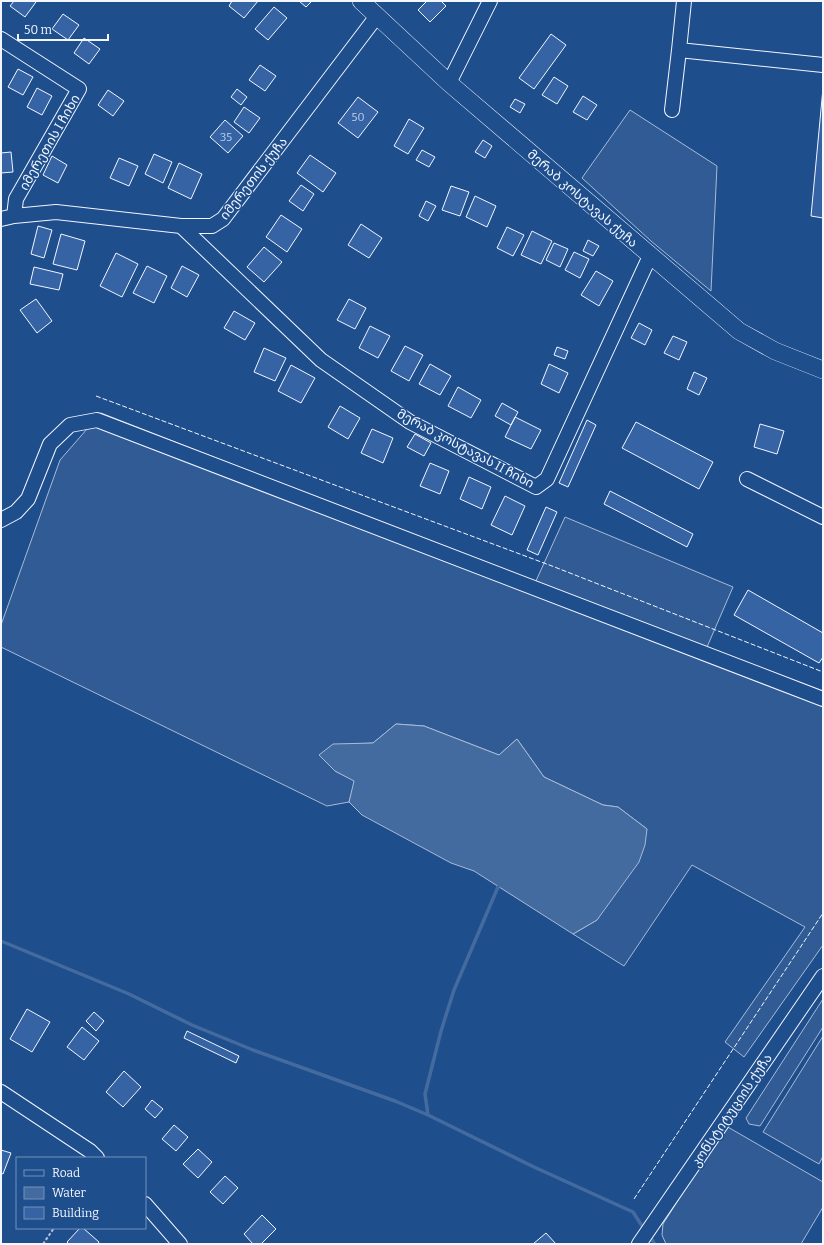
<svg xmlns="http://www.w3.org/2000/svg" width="824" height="1245" viewBox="0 0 824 1245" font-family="Bitter,'Noto Sans Georgian',serif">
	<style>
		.built { fill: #305b95; stroke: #a8bbd7 }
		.water { fill: #446ba0; stroke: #a8bbd7 }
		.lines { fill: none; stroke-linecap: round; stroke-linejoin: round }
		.stream { stroke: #446ba0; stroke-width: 3.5 }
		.building { fill: #3563a3; stroke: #f2f6ff }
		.minor-casing { stroke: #f2f6ff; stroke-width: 16 }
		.major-casing { stroke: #f2f6ff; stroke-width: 18 }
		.path { stroke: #b3c4dc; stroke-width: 2; stroke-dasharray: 3 2; stroke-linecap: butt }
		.minor { stroke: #1f4e8c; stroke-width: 14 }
		.major { stroke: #1f4e8c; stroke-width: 17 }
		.fence { stroke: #f2f6ff; stroke-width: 1; stroke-dasharray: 5 2; stroke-linecap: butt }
		.labels { text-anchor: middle; stroke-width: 3; stroke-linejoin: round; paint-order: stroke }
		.number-label { font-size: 11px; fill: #c3d1e8 }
		.street-label { font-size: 13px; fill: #f2f6ff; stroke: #1f4e8c }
	</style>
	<rect width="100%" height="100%" fill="#1f4e8c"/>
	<path class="built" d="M 630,110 L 717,166 L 711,291 L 651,241 L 582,178 Z
		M 101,413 L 535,583 L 565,517 L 733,587 L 707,647 L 823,692 L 823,945 L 744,1057 L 725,1042 L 805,927 L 692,865 L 624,966 L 573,934 L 597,920 L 647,829 L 618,807 L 603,805 L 544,777 L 517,739 L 499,755 L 424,726 L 396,724 L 373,743 L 355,744 L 335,771 L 355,781 L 349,802 L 327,806 L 1,647 L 1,625 L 60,460 Z
		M 823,999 L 823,1027 L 760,1126 L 749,1124 L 746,1118 Z
		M 823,1036 L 823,1156 L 819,1164 L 763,1132 Z
		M 726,1126 L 823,1182 L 823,1207 L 801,1244 L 666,1244 L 662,1235 L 663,1224 L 720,1134 Z"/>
	<path class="water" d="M 396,724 L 424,726 L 499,755 L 517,739 L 544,777 L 603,805 L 618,807 L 647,829 L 645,845 L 639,862 L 597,920 L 573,934 L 474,871 L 451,863 L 362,815 L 349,802 L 354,781 L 335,771 L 319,755 L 333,744 L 373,743 Z"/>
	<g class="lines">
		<path class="stream" d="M 498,887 L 454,990 L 441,1031 L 425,1094 L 428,1115 L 534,1167 L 633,1212 L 644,1229
			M 1,941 L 129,994 L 192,1025 L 253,1050 L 395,1101 L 428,1115
			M 649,1236 L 655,1244"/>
	</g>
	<path class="building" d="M 14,1 L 34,1 L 36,2 L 25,17 L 10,6 Z
		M 232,1 L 258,1 L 244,18 L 229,6 Z
		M 299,1 L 312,1 L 306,7 Z
		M 427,1 L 441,1 L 446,6 L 430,22 L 418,10 Z
		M 274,7 L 287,18 L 268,40 L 255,29 Z
		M 63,14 L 79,25 L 68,40 L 52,29 Z
		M 551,34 L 566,45 L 534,89 L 519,78 Z
		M 84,38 L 100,49 L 89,64 L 74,53 Z
		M 260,65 L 276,76 L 265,91 L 249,80 Z
		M 18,69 L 33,77 L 23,95 L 8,87 Z
		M 554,77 L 568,86 L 557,104 L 542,95 Z
		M 37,88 L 52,96 L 42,115 L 27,107 Z
		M 823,88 L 823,218 L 811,216 Z
		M 237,89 L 247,97 L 241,105 L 231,97 Z
		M 108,90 L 124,101 L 113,116 L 98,105 Z
		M 583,96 L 597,105 L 587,120 L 573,112 Z
		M 358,97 L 378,112 L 358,138 L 338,123 Z
		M 515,99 L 525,104 L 520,113 L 510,107 Z
		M 244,107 L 260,118 L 249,133 L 234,122 Z
		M 409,119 L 424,128 L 408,154 L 394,146 Z
		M 225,120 L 243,136 L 228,153 L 210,137 Z
		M 483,140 L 492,146 L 485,158 L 475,152 Z
		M 422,150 L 435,157 L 429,167 L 416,160 Z
		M 11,152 L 13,172 L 1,173 L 1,153 Z
		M 154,154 L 172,162 L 163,183 L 145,174 Z
		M 310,155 L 336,173 L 323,192 L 297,173 Z
		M 52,156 L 67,165 L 58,183 L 43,175 Z
		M 119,158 L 138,166 L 129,186 L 110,178 Z
		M 179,163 L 202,174 L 191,199 L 168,188 Z
		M 301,185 L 314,194 L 303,211 L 289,201 Z
		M 451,186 L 469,192 L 460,216 L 442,210 Z
		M 475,196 L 496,206 L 487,227 L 466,217 Z
		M 426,201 L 436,206 L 428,221 L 419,216 Z
		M 281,215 L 302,229 L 287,252 L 266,237 Z
		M 361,224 L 382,238 L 369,258 L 348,245 Z
		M 38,226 L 52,230 L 44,258 L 31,254 Z
		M 507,227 L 524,235 L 513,256 L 497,248 Z
		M 532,231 L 552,241 L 541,264 L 521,255 Z
		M 61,234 L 85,241 L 77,270 L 53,264 Z
		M 588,240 L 599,246 L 593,256 L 583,251 Z
		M 554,243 L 568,249 L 560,267 L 546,260 Z
		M 264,247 L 282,262 L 264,282 L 247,267 Z
		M 574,252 L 589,259 L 580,278 L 565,270 Z
		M 116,253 L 138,264 L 122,297 L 100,286 Z
		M 147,266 L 167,276 L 154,303 L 133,293 Z
		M 182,266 L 199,275 L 187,297 L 171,288 Z
		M 34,267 L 63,274 L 59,290 L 30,284 Z
		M 596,271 L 613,281 L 599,306 L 581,295 Z
		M 36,299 L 52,321 L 37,333 L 20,310 Z
		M 349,299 L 366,308 L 355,329 L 337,320 Z
		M 234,311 L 255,323 L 245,340 L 224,328 Z
		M 639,323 L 652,330 L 645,345 L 631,338 Z
		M 370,326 L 390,336 L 378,358 L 359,348 Z
		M 673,336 L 687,342 L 679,360 L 664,353 Z
		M 405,346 L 423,355 L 409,381 L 391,371 Z
		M 557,347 L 568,351 L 565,359 L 554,355 Z
		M 264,348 L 286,358 L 275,381 L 254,372 Z
		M 430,364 L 451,376 L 440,395 L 419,384 Z
		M 549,364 L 568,373 L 559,393 L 541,384 Z
		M 291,365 L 315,378 L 301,403 L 278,391 Z
		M 694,372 L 707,378 L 699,395 L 687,389 Z
		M 458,387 L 481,400 L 471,418 L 448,406 Z
		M 502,403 L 518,412 L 511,425 L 495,416 Z
		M 340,406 L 360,418 L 348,439 L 328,427 Z
		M 515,417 L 541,430 L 531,449 L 505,437 Z
		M 587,420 L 596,425 L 568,487 L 559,483 Z
		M 636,422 L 713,462 L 699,489 L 622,448 Z
		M 760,424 L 784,431 L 777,454 L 754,447 Z
		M 372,429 L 393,438 L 383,463 L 361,453 Z
		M 415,434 L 431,443 L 424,456 L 407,447 Z
		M 430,463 L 449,471 L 440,494 L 420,486 Z
		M 469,477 L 491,487 L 482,509 L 460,499 Z
		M 610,491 L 693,534 L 687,547 L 604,504 Z
		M 505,496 L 525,506 L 512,535 L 491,525 Z
		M 546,507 L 557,512 L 538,555 L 527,550 Z
		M 748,590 L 823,633 L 823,657 L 819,663 L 734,615 Z
		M 27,1009 L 50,1022 L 32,1052 L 10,1039 Z
		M 94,1012 L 104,1021 L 96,1031 L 86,1021 Z
		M 82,1027 L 99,1041 L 84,1060 L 67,1047 Z
		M 187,1031 L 239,1056 L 236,1063 L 184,1038 Z
		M 124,1071 L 141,1087 L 123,1107 L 106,1092 Z
		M 152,1100 L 163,1109 L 155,1118 L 145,1109 Z
		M 174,1125 L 188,1137 L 176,1151 L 162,1139 Z
		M 198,1149 L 212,1162 L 198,1178 L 183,1164 Z
		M 1,1150 L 11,1153 L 3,1174 L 1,1173 Z
		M 225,1176 L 238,1188 L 223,1204 L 210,1192 Z
		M 262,1215 L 276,1229 L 261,1244 L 253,1244 L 244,1234 Z
		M 80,1228 L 83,1228 L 99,1242 L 98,1244 L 69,1244 L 67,1242 Z
		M 546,1233 L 556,1244 L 533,1244 Z"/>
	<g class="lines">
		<g class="minor-casing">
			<path id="minor" d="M 684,1 L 679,50 L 823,65
				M 1,39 L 79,89 L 16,199 L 14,216
				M 449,83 L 490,1
				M 672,110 L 679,50
				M 1,219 L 14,216 L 56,212 L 181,226 L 212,226 L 223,219 L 377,16
				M 181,226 L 321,360 L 410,422 L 536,487 L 547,479 L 650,256
				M 747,479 L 823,517
				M 1,520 L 16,512 L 28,499 L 50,444 L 70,425 L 97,420 L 823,699
				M 1,1092 L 90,1151 L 97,1158
				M 145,1204 L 180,1244
				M 639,1244 L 823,976"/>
		</g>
		<g class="major-casing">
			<path id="major" d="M 361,1 L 449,83 L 739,331 L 775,351 L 823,370"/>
		</g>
		<path class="path" d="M 43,1244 L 54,1228"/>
		<use href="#minor" class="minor"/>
		<use href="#major" class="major"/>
		<path class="fence" d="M 96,396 L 552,566 L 823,672
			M 634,1199 L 823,913"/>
	</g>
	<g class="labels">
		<g class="number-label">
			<text x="358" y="121">50</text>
			<text x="226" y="141">35</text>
		</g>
		<g class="street-label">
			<text transform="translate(49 142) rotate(-60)" y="5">იმერეთის I ჩიხი</text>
			<text transform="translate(253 178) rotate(-52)" y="5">იმერეთის ქუჩა</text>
			<text transform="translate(583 198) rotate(41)" y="5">მერაბ კოსტავას ქუჩა</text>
			<text transform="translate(466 448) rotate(28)" y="5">მერაბ კოსტავას II ჩიხი</text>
			<text transform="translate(731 1110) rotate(-56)" y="5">კონსტიტუციის ქუჩა</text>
		</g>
	</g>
	<rect width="824" height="1245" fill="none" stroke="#f2f6ff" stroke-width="4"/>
	<rect x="16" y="1157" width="130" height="72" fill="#1f4e8c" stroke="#7391ba"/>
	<rect x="24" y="1170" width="20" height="6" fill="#1f4e8c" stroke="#7391ba"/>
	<text x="52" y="1177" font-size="12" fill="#f2f6ff">Road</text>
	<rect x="24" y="1187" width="20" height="12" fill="#446ba0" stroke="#7391ba"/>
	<text x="52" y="1197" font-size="12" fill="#f2f6ff">Water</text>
	<rect x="24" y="1207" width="20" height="12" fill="#3563a3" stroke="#7391ba"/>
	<text x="52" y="1217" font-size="12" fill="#f2f6ff">Building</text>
	<path d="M18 34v6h90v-6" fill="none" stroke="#f2f6ff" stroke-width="2"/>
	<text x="24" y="34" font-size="12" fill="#f2f6ff" stroke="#1f4e8c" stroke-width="3" paint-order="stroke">50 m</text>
</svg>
